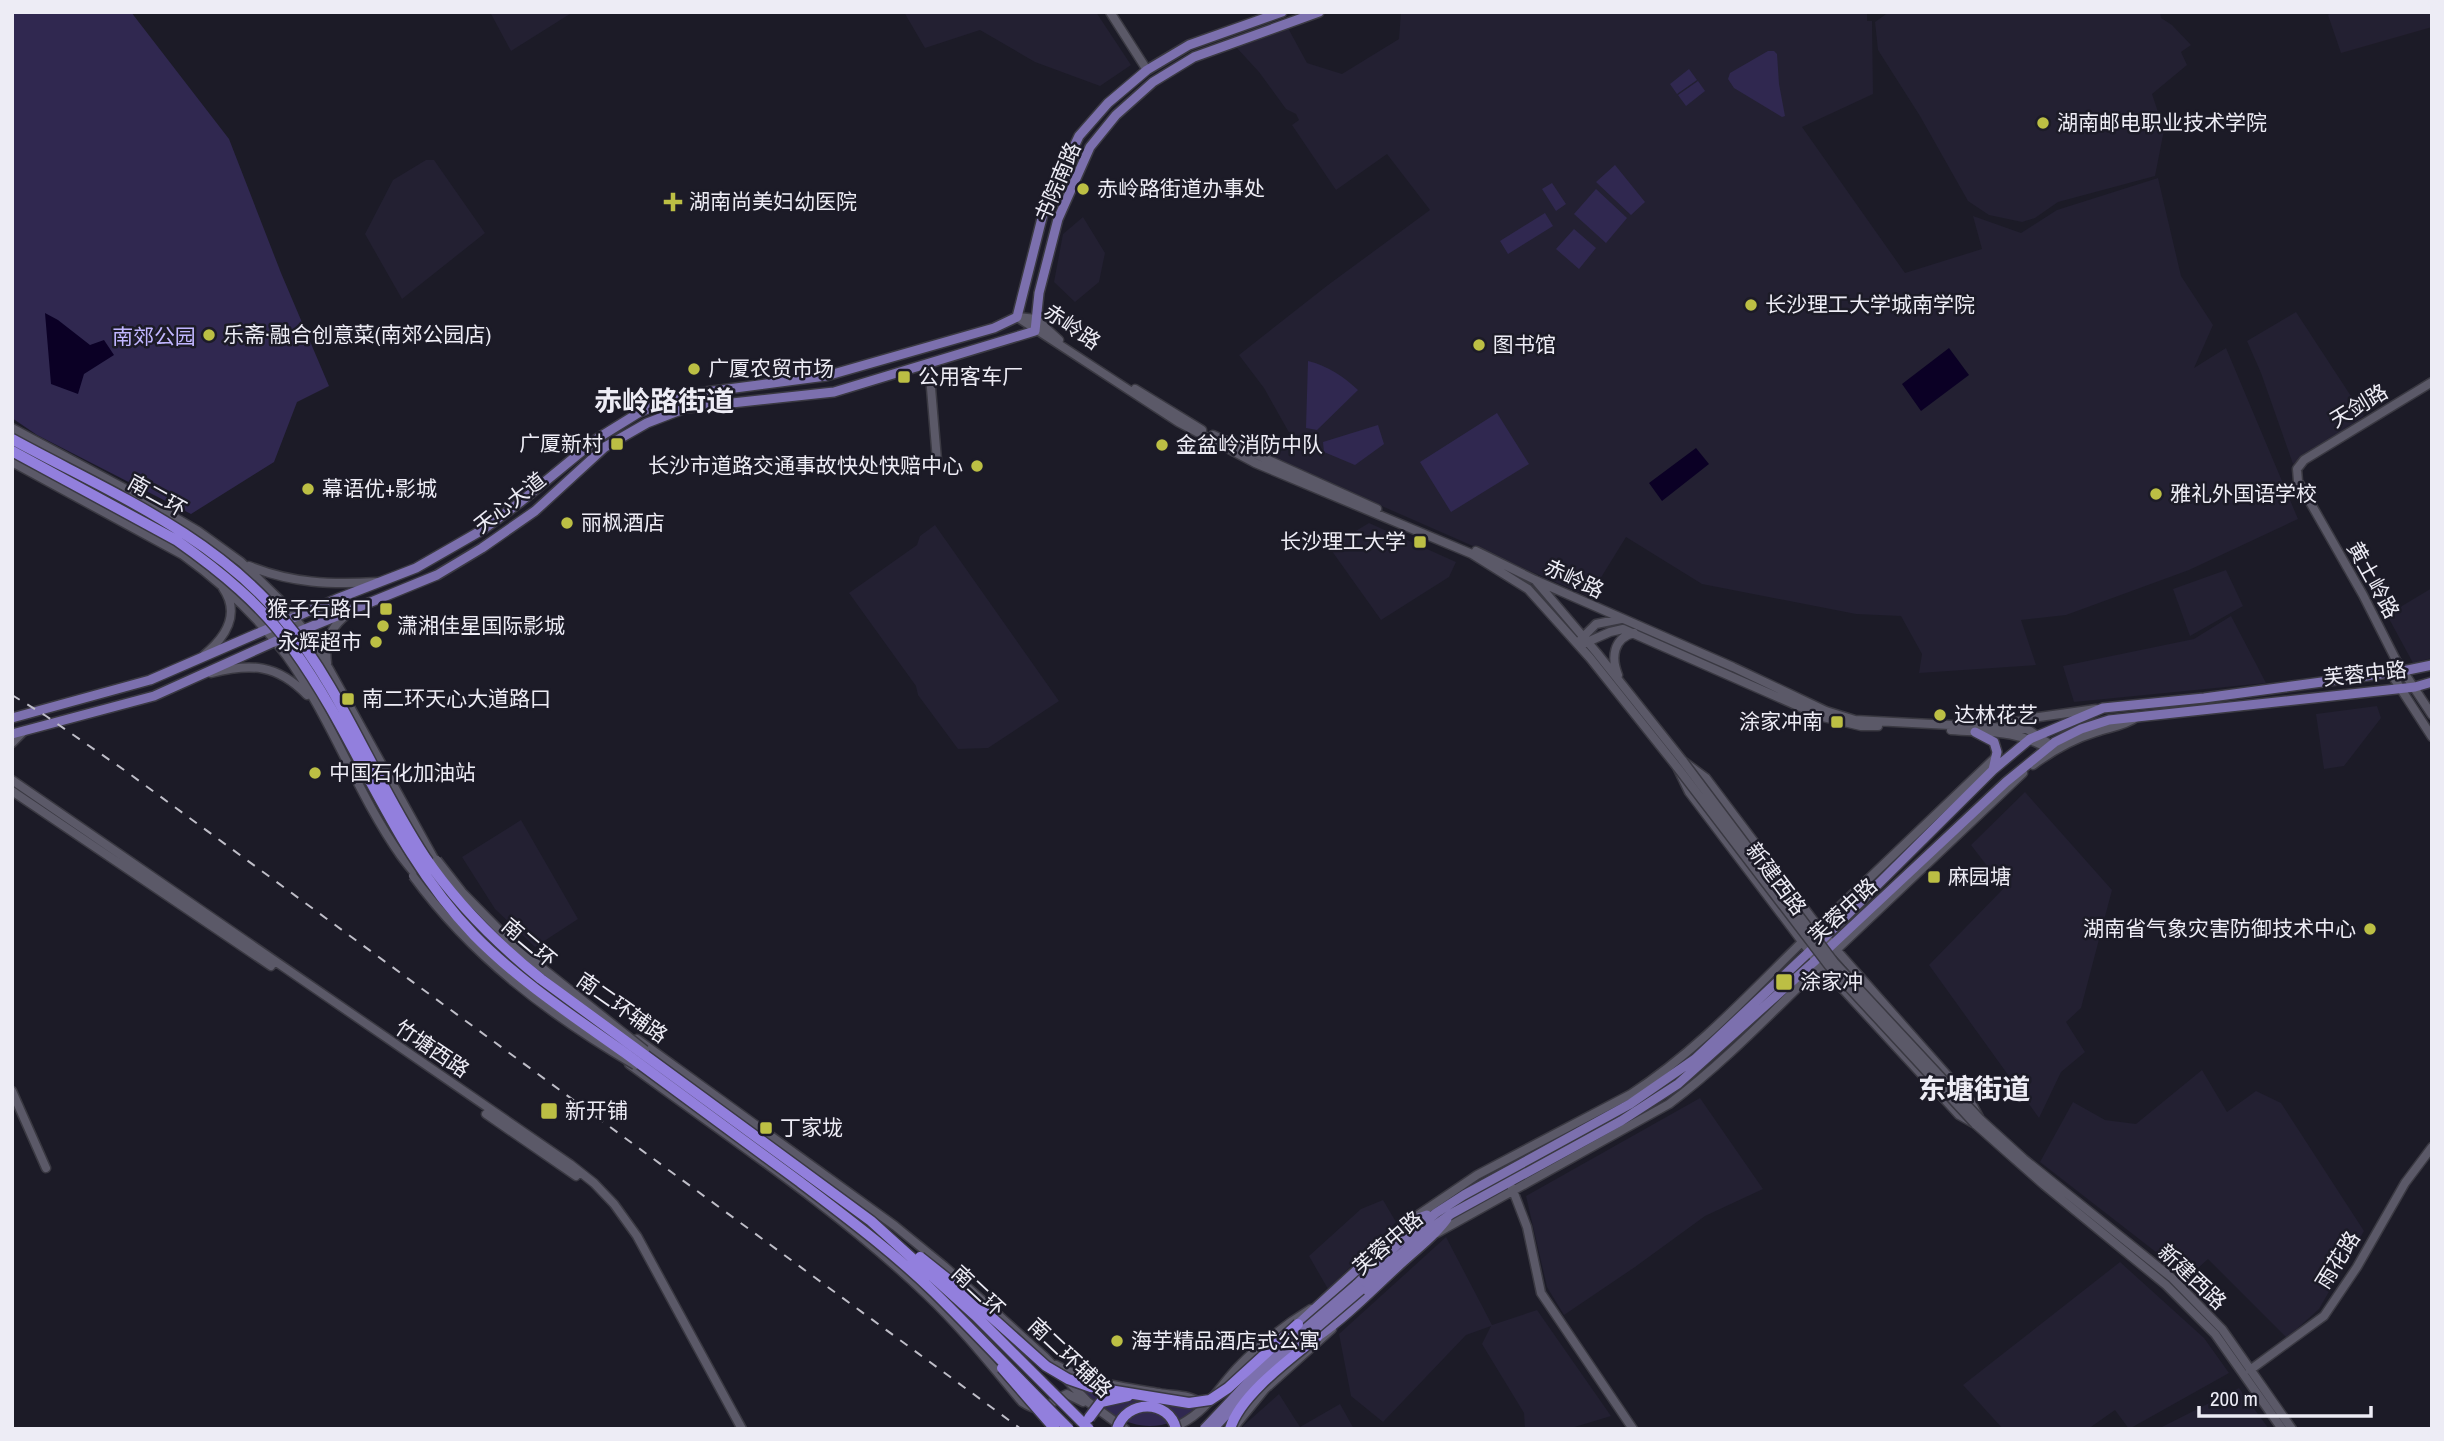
<svg xmlns="http://www.w3.org/2000/svg" width="2444" height="1441" viewBox="0 0 2444 1441" font-family="'Archivo Narrow','Noto Sans SC',sans-serif">
	<style>
		.built { fill: #232032 }
		.green { fill: #302850 }
		.water { fill: #0b0025 }
		.lines { fill: none; stroke-linecap: round; stroke-linejoin: round }
		.secondary-casing { stroke: #3a3942; stroke-width: 11 }
		.primary-casing { stroke: #3a3942; stroke-width: 12 }
		.secondary { stroke: #5b5968; stroke-width: 8 }
		.primary { stroke: #7c70ae; stroke-width: 9 }
		.rail { stroke: #bfbec8; stroke-width: 2; stroke-dasharray: 9 9; stroke-linecap: butt }
		.secondary-bridge-casing { stroke: #3a3942; stroke-width: 11; stroke-linecap: butt }
		.primary-bridge-casing { stroke: #3a3942; stroke-width: 12; stroke-linecap: butt }
		.highway-bridge-casing { stroke: #3a3942; stroke-width: 13; stroke-linecap: butt }
		.secondary-bridge { stroke: #5b5968; stroke-width: 8 }
		.primary-bridge { stroke: #7c70ae; stroke-width: 9 }
		.highway-bridge { stroke: #927fdd; stroke-width: 10 }
		.poi-dot { fill: #bcbf44; stroke: #1c1b27; stroke-width: 2.5 }
		.labels { text-anchor: middle; stroke-width: 5; stroke-linejoin: round; paint-order: stroke }
		.poi-label { font-size: 21px; fill: #edecf5; stroke: #1c1b27; text-anchor: start }
		.street-label { font-size: 21px; fill: #edecf5; stroke: #1c1b27 }
		.park-label { font-size: 21px; fill: #c1b6ff; stroke: #1c1b27 }
		.district-label { font-size: 28px; font-weight: bold; fill: #edecf5; stroke: #1c1b27 }
	</style>
	<rect width="100%" height="100%" fill="#1c1b27"/>
	<path class="built" d="M 490,12 L 573,12 L 511,51 Z
		M 904,12 L 1096,12 L 1131,65 L 1100,86 L 1035,62 L 980,30 L 925,48 Z
		M 1401,12 L 1867,12 L 1867,21 L 1872,21 L 1873,94 L 1802,127 L 1905,273 L 1982,249 L 1973,216 L 2021,233 L 2057,210 L 2158,178 L 2181,276 L 2213,325 L 2194,368 L 2226,348 L 2298,519 L 2189,570 L 2066,615 L 2021,620 L 2036,665 L 1919,673 L 1922,654 L 1901,616 L 1856,614 L 1702,584 L 1626,537 L 1589,597 L 1270,457 L 1295,443 L 1264,388 L 1239,355 L 1328,285 L 1430,210 L 1387,154 L 1336,190 L 1292,125 L 1299,120 L 1296,114 L 1286,109 L 1259,72 L 1236,47 L 1288,28 L 1307,63 L 1342,74 L 1399,39 Z
		M 1889,12 L 2160,12 L 2161,18 L 2172,25 L 2191,45 L 2181,52 L 2187,65 L 2152,94 L 2164,130 L 2155,176 L 2058,202 L 2035,218 L 2022,222 L 1989,215 L 1968,201 L 1920,116 L 1878,50 L 1875,22 Z
		M 2333,12 L 2432,12 L 2432,27 L 2341,53 L 2328,15 Z
		M 426,160 L 434,160 L 485,233 L 402,299 L 365,234 L 393,180 Z
		M 1083,217 L 1105,253 L 1099,282 L 1075,302 L 1054,282 L 1063,234 Z
		M 2296,312 L 2364,416 L 2293,464 L 2261,373 L 2247,341 Z
		M 1369,523 L 1456,562 L 1449,577 L 1381,620 L 1329,547 Z
		M 935,525 L 1059,701 L 988,748 L 958,749 L 918,695 L 916,686 L 849,593 L 917,545 L 920,536 Z
		M 2226,570 L 2243,606 L 2190,636 L 2173,589 Z
		M 2432,588 L 2432,658 L 2413,663 L 2387,615 Z
		M 2231,616 L 2266,683 L 2074,702 L 2063,666 L 2194,639 Z
		M 2377,706 L 2381,718 L 2344,766 L 2324,769 L 2316,714 Z
		M 2025,792 L 2112,890 L 2081,1008 L 2066,1022 L 2085,1052 L 2061,1072 L 2039,1118 L 1929,965 L 2004,888 L 1971,845 Z
		M 521,820 L 578,919 L 535,947 L 495,909 L 462,857 Z
		M 2202,1070 L 2227,1112 L 2256,1091 L 2281,1103 L 2364,1231 L 2319,1309 L 2287,1338 L 2208,1259 L 2188,1277 L 2040,1162 L 2073,1102 L 2105,1120 L 2136,1124 Z
		M 1700,1098 L 1763,1189 L 1705,1216 L 1635,1267 L 1564,1315 L 1547,1287 L 1526,1196 Z
		M 1383,1200 L 1396,1222 L 1328,1289 L 1309,1256 L 1361,1209 Z
		M 1446,1237 L 1492,1325 L 1537,1310 L 1611,1416 L 1568,1429 L 1525,1429 L 1524,1413 L 1482,1344 L 1491,1326 L 1466,1335 L 1383,1422 L 1351,1396 L 1339,1334 Z
		M 2120,1262 L 2204,1338 L 2229,1373 L 2129,1429 L 2115,1410 L 2088,1429 L 2003,1429 L 1963,1385 Z
		M 2239,1388 L 2269,1429 L 2158,1429 Z
		M 1279,1394 L 1300,1427 L 1340,1404 L 1354,1429 L 1242,1429 L 1243,1426 Z"/>
	<path class="green" d="M 12,12 L 131,12 L 229,139 L 281,273 L 329,386 L 297,402 L 274,462 L 191,514 L 37,435 L 12,418 Z
		M 1768,51 L 1774,51 L 1777,54 L 1779,84 L 1785,116 L 1782,117 L 1734,88 L 1728,79 L 1730,73 Z
		M 1689,69 L 1697,80 L 1677,94 L 1670,84 Z
		M 1698,81 L 1705,91 L 1686,106 L 1678,95 Z
		M 1615,165 L 1645,202 L 1631,215 L 1596,182 Z
		M 1552,183 L 1566,204 L 1556,211 L 1542,189 Z
		M 1596,189 L 1627,218 L 1606,243 L 1574,214 Z
		M 1545,213 L 1553,226 L 1508,254 L 1500,241 Z
		M 1574,229 L 1596,248 L 1579,269 L 1556,249 Z
		M 1308,361 C 1328,366 1343,376 1358,390 L 1317,430 L 1306,428 Z
		M 1497,413 L 1529,464 L 1451,512 L 1420,462 Z
		M 1378,425 L 1384,444 L 1355,465 L 1324,452 L 1323,442 Z
		M 1079,1389 L 1199,1408 C 1151,1441 1119,1425 1079,1389 Z"/>
	<path class="water" d="M 45,313 L 58,320 L 90,345 L 104,340 L 114,355 L 84,374 L 78,394 L 51,384 Z
		M 1949,348 L 1969,375 L 1921,411 L 1902,384 Z
		M 1696,448 L 1709,464 L 1662,501 L 1649,483 Z"/>
	<g class="lines">
		<g class="secondary-casing">
			<path id="secondary" d="M 1110,12 L 1147,70
				M 1017,317 L 1178,422 L 1255,463 L 1472,554 L 1528,589 L 1590,658 L 1677,767 L 1689,792 L 1816,960 L 1959,1115 L 1975,1124 L 2044,1185 L 2166,1285 L 2215,1334 L 2282,1429
				M 1018,317 L 1036,319 L 1059,340
				M 929,364 L 937,460
				M 2432,382 L 2304,460 L 2297,469 L 2298,481 L 2363,595 L 2397,662 L 2432,715
				M 1135,389 L 1202,430
				M 12,428 L 135,494 L 198,531 L 241,562 L 280,600 L 304,630 L 329,669 L 438,866
				M 1213,435 L 1377,509
				M 12,462 L 183,555 C 222,583 257,616 286,655 C 331,717 357,794 401,856 C 409,867 419,878 428,889
				M 1476,551 L 1535,580 L 1733,667 L 1826,711 L 1855,720 L 2027,729 L 2051,745
				M 249,566 C 291,583 331,585 377,582
				M 1535,580 L 1597,653 L 1683,761 L 1706,778 L 1832,945 L 1971,1102 L 1980,1119 L 2024,1159 L 2172,1278 L 2222,1329 L 2292,1429
				M 1581,639 L 1596,624 L 1621,619
				M 1585,643 L 1610,632 L 1623,629 L 1823,717 L 1861,726 L 1878,726
				M 204,655 C 225,638 241,614 223,588
				M 327,663 C 324,642 331,626 348,614
				M 2390,672 L 2432,737
				M 211,673 C 251,663 277,664 307,695
				M 1618,675 C 1611,658 1613,638 1634,633
				M 2005,724 L 2039,717 L 2096,709
				M 1951,730 C 1988,733 2014,729 2047,748
				M 12,743 L 24,731
				M 2033,765 C 2052,751 2073,739 2096,732 C 2111,727 2124,726 2137,717
				M 12,780 L 570,1164 L 594,1183 L 614,1204 L 637,1236 L 742,1429
				M 12,791 L 271,966
				M 1816,929 L 1996,757
				M 1834,952 L 2023,773
				M 637,1039 L 895,1226 L 944,1266 L 1045,1357 L 1088,1402 L 1125,1429
				M 629,1064 C 728,1137 837,1209 926,1294 C 961,1327 991,1365 1022,1402 C 1044,1417 1048,1402 1067,1394 L 1083,1402
				M 12,1091 L 46,1168
				M 486,1114 L 576,1176
				M 1512,1188 L 1527,1227 L 1541,1293 L 1633,1429
				M 1415,1217 L 1477,1175 L 1631,1094 C 1696,1052 1749,994 1804,940
				M 1437,1233 L 1669,1104 C 1724,1063 1772,1012 1822,964
				M 1056,1365 C 1087,1383 1124,1387 1159,1393 C 1172,1396 1191,1394 1201,1404
				M 2250,1370 L 2324,1316 L 2357,1267 L 2405,1183 L 2432,1147
				M 1181,1424 C 1209,1409 1217,1389 1238,1367 C 1259,1345 1285,1325 1311,1309
				M 1235,1426 L 1265,1389 L 1332,1329"/>
		</g>
		<g class="primary-casing">
			<path id="primary" d="M 12,718 L 150,680 L 339,598 L 416,568 L 484,529 L 519,503 L 598,438 L 640,412 L 682,395 L 826,376 L 994,328 L 1017,317 L 1044,210 L 1079,136 L 1108,103 L 1147,70 L 1189,45 L 1282,12
				M 1975,732 L 1994,742 L 1997,752 L 1993,770
				M 12,734 L 154,696 L 276,641 L 437,575 L 482,548 L 535,511 L 605,447 L 647,423 L 686,408 L 834,392 L 1035,331 L 1039,293 L 1058,219 L 1090,147 L 1116,115 L 1153,82 L 1194,57 L 1319,12
				M 1356,1285 L 1397,1245 L 1436,1213 L 1464,1195 L 1630,1104 L 1695,1059 L 1825,937 L 1993,770 L 2030,739 L 2103,708 L 2204,698 L 2403,671 L 2432,665
				M 1361,1290 L 1423,1234 L 1451,1214 L 1621,1121 L 1678,1084 L 1816,960 L 2006,782 L 2055,742 L 2081,729 L 2109,720 L 2415,687 L 2432,682
				M 1298,1324 L 1410,1221 L 1427,1215
				M 1317,1337 C 1349,1315 1375,1287 1404,1261 C 1419,1247 1435,1236 1447,1219"/>
		</g>
		<use href="#secondary" class="secondary"/>
		<use href="#primary" class="primary"/>
		<path class="rail" d="M 12,695 L 46,716 L 127,772 L 1021,1429"/>
		<g class="secondary-bridge-casing">
			<path id="secondary-bridge" d="M 1683,761 L 1834,962 L 1980,1119
				M 1677,767 L 1829,966 L 1975,1124
				M 437,860 L 462,892 L 517,948 L 645,1050
				M 413,876 C 472,957 550,1015 635,1065"/>
		</g>
		<g class="primary-bridge-casing">
			<path id="primary-bridge" d="M 1204,1429 L 1269,1360 L 1356,1285
				M 1213,1429 L 1272,1366 L 1361,1290"/>
		</g>
		<g class="highway-bridge-casing">
			<path id="highway-bridge" d="M 12,439 C 107,491 213,534 284,620 C 343,691 374,780 425,857 C 457,904 496,943 541,979 L 871,1221 L 976,1316 L 1089,1429
				M 12,451 L 176,540 C 220,571 262,605 293,649 C 360,742 391,849 474,935 C 519,981 573,1016 625,1053 C 684,1096 742,1139 800,1182 C 846,1217 893,1252 934,1292 C 980,1337 1023,1384 1069,1429
				M 920,1257 L 959,1288 L 1046,1366 L 1068,1379 L 1091,1387 L 1189,1403 L 1210,1400 L 1228,1388 L 1298,1324
				M 1002,1368 L 1055,1429
				M 1089,1418 L 1101,1402 L 1128,1396
				M 1117,1429 C 1126,1399 1169,1399 1176,1429
				M 1230,1429 C 1240,1395 1290,1359 1317,1337"/>
		</g>
		<use href="#secondary-bridge" class="secondary-bridge"/>
		<use href="#primary-bridge" class="primary-bridge"/>
		<use href="#highway-bridge" class="highway-bridge"/>
	</g>
	<g class="poi-dot">
		<circle cx="2043" cy="123" r="7"/>
		<circle cx="1083" cy="189" r="7"/>
		<path d="M669.5 191.5h7v7h7v7h-7v7h-7v-7h-7v-7h7z"/>
		<circle cx="1751" cy="305" r="7"/>
		<circle cx="209" cy="335" r="7"/>
		<circle cx="1479" cy="345" r="7"/>
		<circle cx="694" cy="369" r="7"/>
		<rect x="897" y="370" width="14" height="14" rx="3.5"/>
		<rect x="610" y="437" width="14" height="14" rx="3.5"/>
		<circle cx="1162" cy="445" r="7"/>
		<circle cx="977" cy="466" r="7"/>
		<circle cx="308" cy="489" r="7"/>
		<circle cx="2156" cy="494" r="7"/>
		<circle cx="567" cy="523" r="7"/>
		<rect x="1413" y="535" width="14" height="14" rx="3.5"/>
		<rect x="379" y="602" width="14" height="14" rx="3.5"/>
		<circle cx="383" cy="626" r="7"/>
		<circle cx="376" cy="642" r="7"/>
		<rect x="341" y="692" width="14" height="14" rx="3.5"/>
		<circle cx="1940" cy="715" r="7"/>
		<rect x="1830" y="715" width="14" height="14" rx="3.5"/>
		<circle cx="315" cy="773" r="7"/>
		<rect x="1927" y="870" width="14" height="14" rx="3.5"/>
		<circle cx="2370" cy="929" r="7"/>
		<rect x="1775" y="973" width="18" height="18" rx="3.5"/>
		<rect x="540" y="1102" width="18" height="18" rx="3.5"/>
		<rect x="759" y="1121" width="14" height="14" rx="3.5"/>
		<circle cx="1117" cy="1341" r="7"/>
	</g>
	<g class="labels">
		<g class="poi-label">
			<text x="2057" y="130">湖南邮电职业技术学院</text>
			<text x="1097" y="196">赤岭路街道办事处</text>
			<text x="689" y="209">湖南尚美妇幼医院</text>
			<text x="1765" y="312">长沙理工大学城南学院</text>
			<text x="223" y="342">乐斋·融合创意菜(南郊公园店)</text>
			<text x="1493" y="352">图书馆</text>
			<text x="708" y="376">广厦农贸市场</text>
			<text x="918" y="384">公用客车厂</text>
			<text x="603" y="451" text-anchor="end">广厦新村</text>
			<text x="1176" y="452">金盆岭消防中队</text>
			<text x="963" y="473" text-anchor="end">长沙市道路交通事故快处快赔中心</text>
			<text x="322" y="496">幕语优+影城</text>
			<text x="2170" y="501">雅礼外国语学校</text>
			<text x="581" y="530">丽枫酒店</text>
			<text x="1406" y="549" text-anchor="end">长沙理工大学</text>
			<text x="372" y="616" text-anchor="end">猴子石路口</text>
			<text x="397" y="633">潇湘佳星国际影城</text>
			<text x="362" y="649" text-anchor="end">永辉超市</text>
			<text x="362" y="706">南二环天心大道路口</text>
			<text x="1954" y="722">达林花艺</text>
			<text x="1823" y="729" text-anchor="end">涂家冲南</text>
			<text x="329" y="780">中国石化加油站</text>
			<text x="1948" y="884">麻园塘</text>
			<text x="2356" y="936" text-anchor="end">湖南省气象灾害防御技术中心</text>
			<text x="1800" y="989">涂家冲</text>
			<text x="565" y="1118">新开铺</text>
			<text x="780" y="1135">丁家垅</text>
			<text x="1131" y="1348">海芋精品酒店式公寓</text>
		</g>
		<g class="street-label">
			<text transform="translate(1058 182) rotate(-67)" y="7">书院南路</text>
			<text transform="translate(1072 327) rotate(34)" y="7">赤岭路</text>
			<text transform="translate(2359 406) rotate(-31)" y="7">天剑路</text>
			<text transform="translate(157 496) rotate(29)" y="7">南二环</text>
			<text transform="translate(510 503) rotate(-38)" y="7">天心大道</text>
			<text transform="translate(1574 579) rotate(25)" y="7">赤岭路</text>
			<text transform="translate(2373 580) rotate(61)" y="7">黄土岭路</text>
			<text transform="translate(2365 674) rotate(-6)" y="7">芙蓉中路</text>
			<text transform="translate(1776 879) rotate(53)" y="7">新建西路</text>
			<text transform="translate(1843 911) rotate(-43)" y="7">芙蓉中路</text>
			<text transform="translate(529 943) rotate(40)" y="7">南二环</text>
			<text transform="translate(622 1008) rotate(35)" y="7">南二环辅路</text>
			<text transform="translate(432 1049) rotate(34)" y="7">竹塘西路</text>
			<text transform="translate(1388 1243) rotate(-41)" y="7">芙蓉中路</text>
			<text transform="translate(2338 1260) rotate(-58)" y="7">雨花路</text>
			<text transform="translate(2192 1277) rotate(43)" y="7">新建西路</text>
			<text transform="translate(978 1291) rotate(43)" y="7">南二环</text>
			<text transform="translate(1070 1358) rotate(43)" y="7">南二环辅路</text>
		</g>
		<g class="park-label">
			<text x="154" y="344">南郊公园</text>
		</g>
		<g class="district-label">
			<text x="664" y="411">赤岭路街道</text>
			<text x="1974" y="1099">东塘街道</text>
		</g>
	</g>
	<rect width="2444" height="1441" fill="none" stroke="#edecf5" stroke-width="28"/>
	<path d="M2199 1406v10h172v-10" fill="none" stroke="#edecf5" stroke-width="3.5"/>
	<text x="2210" y="1406" font-size="21" fill="#edecf5" stroke="#1c1b27" stroke-width="5" paint-order="stroke">200 m</text>
</svg>
